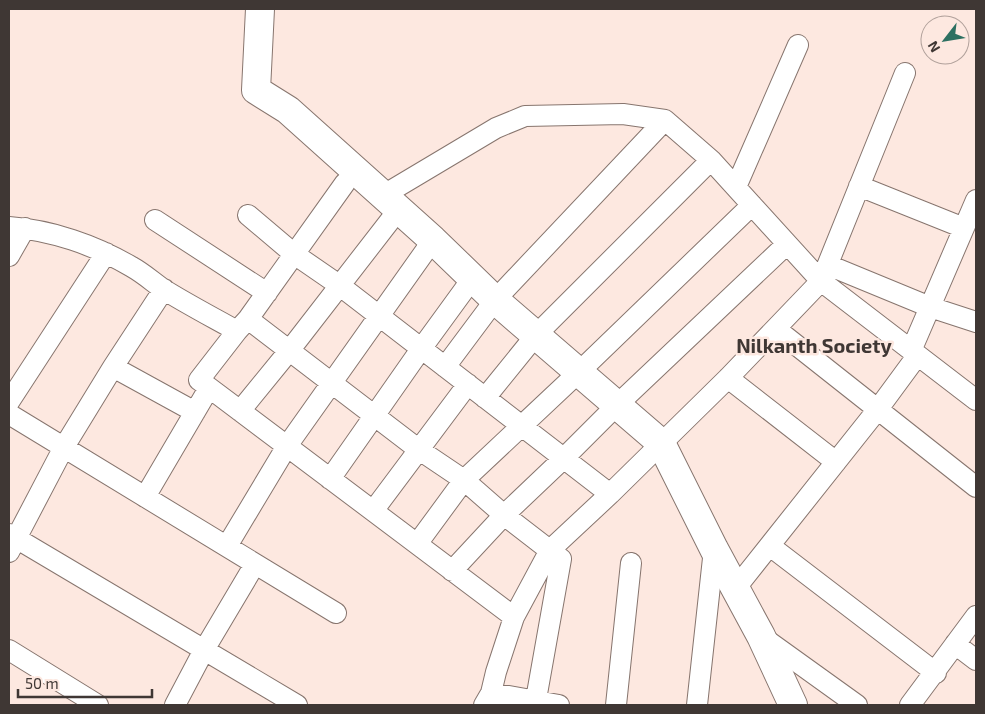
<svg xmlns="http://www.w3.org/2000/svg" width="985" height="714" viewBox="0 0 985 714" font-family="'Exo 2',sans-serif">
	<style>
		.lines { fill: none; stroke-linecap: round; stroke-linejoin: round }
		.street-casing { stroke: #87756e; stroke-width: 22 }
		.secondary-casing { stroke: #87756e; stroke-width: 30 }
		.street { stroke: #fff; stroke-width: 20 }
		.secondary { stroke: #fff; stroke-width: 28 }
		.labels { text-anchor: middle; stroke-width: 5; stroke-linejoin: round; paint-order: stroke }
		.neighbourhood-label { font-size: 20px; font-weight: bold; fill: #3f3734; stroke: #fde8e0 }
	</style>
	<rect width="100%" height="100%" fill="#fde8e0"/>
	<g class="lines">
		<g class="street-casing">
			<path id="street" d="M 345,183 L 248,319 L 237,331 L 199,380 L 514,617
				M 859,186 L 964,228
				M 736,187 L 798,45
				M 382,196 L 496,128 L 525,116 L 623,114 L 665,120 L 711,160 L 821,281 L 976,400
				M 248,215 L 294,254 L 339,285 L 610,494
				M 155,220 L 267,293
				M 9,227 C 51,230 95,245 132,267 C 143,273 153,282 163,289 C 187,304 212,317 237,331
				M 9,256 L 25,228
				M 828,265 L 930,307 L 976,322
				M 248,319 L 418,449 L 464,480 L 504,515 L 561,559 L 535,705
				M 776,329 L 976,487
				M 911,351 L 976,200
				M 113,367 L 195,412
				M 445,367 L 495,300 L 665,120
				M 728,378 L 836,462
				M 485,398 L 536,335 L 711,160
				M 9,402 L 106,253
				M 240,411 L 289,351 L 399,209
				M 9,414 L 336,613
				M 330,479 L 421,349 L 472,279
				M 145,497 L 209,388
				M 373,511 L 468,384
				M 9,534 L 297,705
				M 417,544 L 464,480 L 579,372 L 752,205
				M 227,546 L 287,446 L 433,240
				M 770,546 L 936,673
				M 9,552 L 64,447 L 113,367 L 164,289
				M 452,571 L 504,515 L 564,458 L 617,405 L 787,244
				M 735,589 L 878,409 L 917,356
				M 761,636 L 857,705
				M 955,644 L 976,660
				M 9,650 L 98,705
				M 491,693 L 559,705
				M 175,705 L 204,650 L 255,564
				M 484,705 L 491,693 L 496,672 L 514,617 L 550,550 L 610,494 L 728,378 L 821,281 L 905,73
				M 616,705 L 631,563
				M 697,705 L 714,549
				M 910,705 L 976,616"/>
		</g>
		<g class="secondary-casing">
			<path id="secondary" d="M 260,9 L 256,90 L 288,110 L 433,240 L 495,300 L 661,443 L 714,549 L 761,636 L 793,705"/>
		</g>
		<use href="#street" class="street"/>
		<use href="#secondary" class="secondary"/>
	</g>
	<g class="labels">
		<g class="neighbourhood-label">
			<text x="814" y="353">Nilkanth Society</text>
		</g>
	</g>
	<rect width="985" height="714" fill="none" stroke="#3f3734" stroke-width="20"/>
	<g transform="translate(945 40) rotate(239)"><circle r="24" fill="#fde8e0" stroke="#b1a19b"/>
	<path d="M0-4L9 19L0 12L-9 19Z" fill="#2d7061"/>
	<text y="-8" font-size="14" font-weight="bold" text-anchor="middle" fill="#3f3734">N</text>
	</g>
	<path d="M18 689v8h134v-8" fill="none" stroke="#3f3734" stroke-width="2.5"/>
	<text x="25" y="689" font-size="15" fill="#3f3734" stroke="#fde8e0" stroke-width="4" paint-order="stroke">50 m</text>
</svg>
